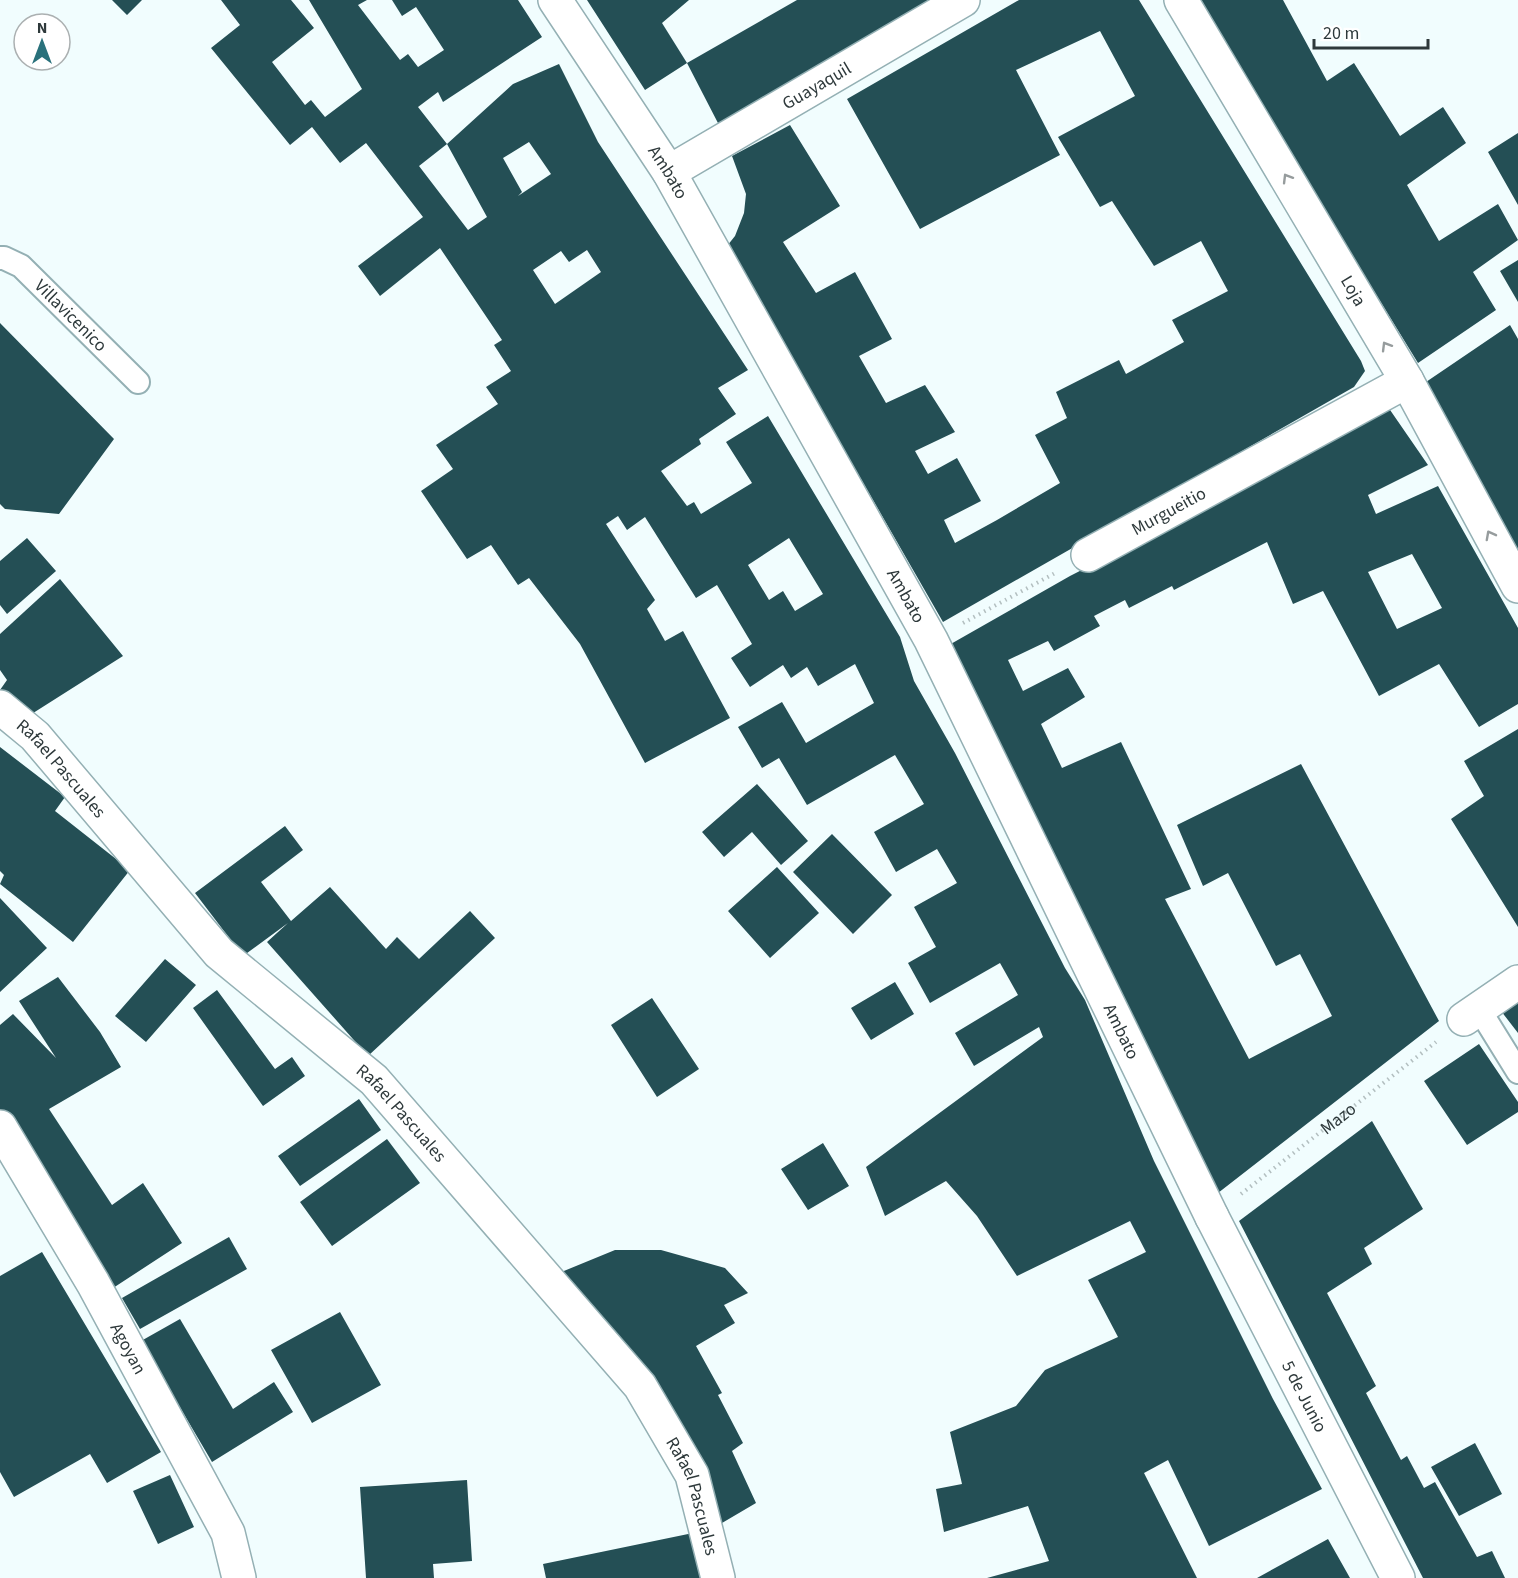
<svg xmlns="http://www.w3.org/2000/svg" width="1518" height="1578" viewBox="0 0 1518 1578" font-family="'Source Sans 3',sans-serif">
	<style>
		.building { fill: #244f55; fill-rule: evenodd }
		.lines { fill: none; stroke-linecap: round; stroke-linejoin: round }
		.lane-casing { stroke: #94b0b4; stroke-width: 26 }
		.street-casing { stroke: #94b0b4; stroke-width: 36 }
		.secondary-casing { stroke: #94b0b4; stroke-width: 36 }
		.path { stroke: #b3bfc0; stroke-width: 4; stroke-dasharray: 1.5 4.5; stroke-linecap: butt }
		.lane { stroke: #fff; stroke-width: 22 }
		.street { stroke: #fff; stroke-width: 33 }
		.secondary { stroke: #fff; stroke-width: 33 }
		.oneway { stroke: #969c9d }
		.labels { text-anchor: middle; stroke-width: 6; stroke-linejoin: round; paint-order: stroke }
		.street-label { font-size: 18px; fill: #2e393b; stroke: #fff }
	</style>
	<rect width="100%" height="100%" fill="#f1fdfe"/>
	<path class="building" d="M 112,0 L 142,0 L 127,15 Z
		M 221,0 L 291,0 L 314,28 L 272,62 L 305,105 L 311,100 L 325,117 L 362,89 L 309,0 L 367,0 L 358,5 L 400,60 L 408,54 L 418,67 L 444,50 L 416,7 L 402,16 L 392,0 L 518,0 L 542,37 L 443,102 L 438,92 L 418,107 L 447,144 L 419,166 L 468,230 L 487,217 L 447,144 L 513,84 L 559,64 L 598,142 L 748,370 L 718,388 L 736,414 L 699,439 L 701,444 L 661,471 L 687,506 L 694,502 L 701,514 L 752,483 L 726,442 L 768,416 L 900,637 L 914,681 L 955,753 L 1065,968 L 1085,1000 L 1154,1161 L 1273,1399 L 1322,1489 L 1209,1546 L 1168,1460 L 1144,1473 L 1197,1578 L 987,1578 L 1049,1561 L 1028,1506 L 944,1532 L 936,1489 L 962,1484 L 950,1432 L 1016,1406 L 1045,1370 L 1118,1337 L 1088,1280 L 1146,1252 L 1130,1221 L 1017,1276 L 977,1216 L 946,1181 L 885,1216 L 866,1167 L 1043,1037 L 1039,1027 L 974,1066 L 955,1033 L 1018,995 L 1000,963 L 930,1003 L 908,963 L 936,947 L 914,907 L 957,883 L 937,849 L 896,872 L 874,832 L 924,804 L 895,755 L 807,805 L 779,758 L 762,768 L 738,727 L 782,702 L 806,743 L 874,703 L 855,664 L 818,686 L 807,667 L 791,678 L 783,665 L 750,687 L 731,658 L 752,644 L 717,585 L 696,598 L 645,517 L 627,530 L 618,516 L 606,524 L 655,600 L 647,609 L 665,641 L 683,631 L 730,718 L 645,763 L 580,644 L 529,578 L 518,585 L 491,545 L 467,559 L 421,491 L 453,469 L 436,445 L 498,404 L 486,387 L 511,371 L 494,345 L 502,340 L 440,248 L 380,296 L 358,266 L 423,217 L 366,143 L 340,163 L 312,127 L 290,145 L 211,48 L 240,25 ZM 529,142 L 551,174 L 518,196 L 522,192 L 503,158 ZM 587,250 L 601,272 L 555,304 L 533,270 L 561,251 L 569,262 ZM 789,538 L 823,594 L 795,611 L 783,591 L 769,600 L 748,565 Z
		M 587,0 L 689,0 L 662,23 L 687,63 L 645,90 Z
		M 797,0 L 945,0 L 719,125 L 687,63 Z
		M 1019,0 L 1139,0 L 1361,361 L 1365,371 L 1354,387 L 943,622 L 727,246 L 735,236 L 744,213 L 746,194 L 732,156 L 790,125 L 840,206 L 783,242 L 816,293 L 855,272 L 892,339 L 859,356 L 886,403 L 925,385 L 955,432 L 915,451 L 928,474 L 957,458 L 981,501 L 944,520 L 955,543 L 997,520 L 1060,483 L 1035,435 L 1067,418 L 1056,392 L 1119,360 L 1126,374 L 1184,342 L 1172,320 L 1228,291 L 1201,241 L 1154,266 L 1112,201 L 1100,207 L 1058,137 L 1135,96 L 1100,31 L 1016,70 L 1060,155 L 920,229 L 847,99 Z
		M 1201,0 L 1283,0 L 1327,81 L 1354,63 L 1400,136 L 1443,107 L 1466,143 L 1407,185 L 1439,241 L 1498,204 L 1518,240 L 1473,272 L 1496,310 L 1418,363 L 1293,159 Z
		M 1518,133 L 1518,205 L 1488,152 Z
		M 1518,260 L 1518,302 L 1500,271 Z
		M 0,323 L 114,439 L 59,514 L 5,509 L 0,504 Z
		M 1510,325 L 1518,339 L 1518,552 L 1426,382 Z
		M 1388,407 L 1428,465 L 1368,495 L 1376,514 L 1438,486 L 1518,628 L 1518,704 L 1479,727 L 1439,664 L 1379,696 L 1323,591 L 1293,604 L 1267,542 L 1174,590 L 1172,586 L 1129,608 L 1125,600 L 1094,616 L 1100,626 L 1054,651 L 1048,641 L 1008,660 L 1023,691 L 1068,668 L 1085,697 L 1041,724 L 1062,768 L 1121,742 L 1191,889 L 1165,899 L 1249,1059 L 1332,1016 L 1300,954 L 1276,966 L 1228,873 L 1203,886 L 1177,825 L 1301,764 L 1439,1021 L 1218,1193 L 985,712 L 949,645 L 1070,576 L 1301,458 ZM 1412,554 L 1442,608 L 1397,629 L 1368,572 Z
		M 27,538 L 56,571 L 7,614 L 0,605 L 0,561 Z
		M 60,579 L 123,656 L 30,715 L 0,690 L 7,680 L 0,670 L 0,634 Z
		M 1518,729 L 1518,927 L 1451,819 L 1484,796 L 1464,761 Z
		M 0,747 L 65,797 L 55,811 L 130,870 L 73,942 L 0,884 L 4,875 L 0,871 Z
		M 757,784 L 808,841 L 781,865 L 752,832 L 724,857 L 702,832 Z
		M 285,826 L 303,850 L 261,882 L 291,921 L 330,887 L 386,949 L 397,937 L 419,959 L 470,911 L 495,938 L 368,1056 L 267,942 L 288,923 L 243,956 L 195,893 Z
		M 832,834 L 892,895 L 853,934 L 793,872 Z
		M 777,867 L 819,913 L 770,958 L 728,911 Z
		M 0,898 L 47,948 L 0,992 Z
		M 165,959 L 196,985 L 146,1042 L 115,1016 Z
		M 58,977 L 100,1032 L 121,1067 L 49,1109 L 112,1205 L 143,1183 L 182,1243 L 110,1290 L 0,1125 L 0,1025 L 13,1014 L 56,1058 L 19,1001 Z
		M 895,982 L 914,1014 L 871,1040 L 851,1008 Z
		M 217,990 L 275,1069 L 292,1057 L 305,1076 L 263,1106 L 193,1008 Z
		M 652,998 L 699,1069 L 657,1097 L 611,1025 Z
		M 1518,1000 L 1518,1033 L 1501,1011 Z
		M 1479,1044 L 1518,1102 L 1518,1112 L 1467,1145 L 1424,1081 Z
		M 359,1099 L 381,1130 L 300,1186 L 278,1156 Z
		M 1372,1121 L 1423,1209 L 1364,1248 L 1372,1264 L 1327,1293 L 1376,1386 L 1366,1393 L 1401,1460 L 1407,1456 L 1424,1488 L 1435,1482 L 1477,1557 L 1492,1551 L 1505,1578 L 1423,1578 L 1239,1221 Z
		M 387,1139 L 420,1183 L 332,1246 L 300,1202 Z
		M 823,1143 L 849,1186 L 808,1210 L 781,1169 Z
		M 229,1237 L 247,1269 L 140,1329 L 122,1298 Z
		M 615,1250 L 661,1250 L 725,1268 L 748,1293 L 724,1305 L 735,1323 L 696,1346 L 722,1393 L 718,1395 L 743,1443 L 732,1451 L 756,1503 L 722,1523 L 701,1474 L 559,1273 Z
		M 42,1252 L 161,1452 L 107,1483 L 90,1454 L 14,1497 L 0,1472 L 0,1276 Z
		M 340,1312 L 381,1385 L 312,1423 L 271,1350 Z
		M 180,1319 L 233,1409 L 274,1382 L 293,1412 L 212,1462 L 141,1341 Z
		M 1475,1443 L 1502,1494 L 1459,1516 L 1431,1467 Z
		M 170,1475 L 194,1527 L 158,1544 L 133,1491 Z
		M 467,1480 L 472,1561 L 433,1564 L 434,1578 L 366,1578 L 360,1487 Z
		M 693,1533 L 702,1578 L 546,1578 L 543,1564 Z
		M 1328,1539 L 1350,1578 L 1257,1578 Z"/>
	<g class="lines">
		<g class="lane-casing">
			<g id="lane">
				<path id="s2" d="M 0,258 L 4,258 L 21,266 L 138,382"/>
				<path d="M 1479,1009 L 1518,1072"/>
			</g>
		</g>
		<g class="street-casing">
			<g id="street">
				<path id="s3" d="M 555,0 L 669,172 L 931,640 L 1212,1217"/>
				<path id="s4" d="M 1181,0 L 1407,381 L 1518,586"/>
				<path id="s5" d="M 669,172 L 963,0"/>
				<path id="s6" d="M 1088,555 L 1407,381"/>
				<path id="s7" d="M 0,707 L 35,736 L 219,953 L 374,1080 L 640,1386 L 692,1475 L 718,1578"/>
				<path d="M 1464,1019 L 1518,982"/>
				<path id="s8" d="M 0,1127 L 93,1283 L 228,1533 L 239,1578"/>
			</g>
		</g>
		<g class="secondary-casing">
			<g id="secondary">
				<path id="s9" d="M 1212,1217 L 1398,1578"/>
			</g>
		</g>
		<g class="path">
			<path d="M 963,623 L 1057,572"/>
			<path id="s1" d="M 1241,1194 L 1436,1042"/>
		</g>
		<use href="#lane" class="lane"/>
		<use href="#street" class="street"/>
		<use href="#secondary" class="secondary"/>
	</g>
	<defs><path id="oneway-chevron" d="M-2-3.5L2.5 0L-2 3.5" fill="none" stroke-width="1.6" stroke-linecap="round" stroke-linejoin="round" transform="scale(1.5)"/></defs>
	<g class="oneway">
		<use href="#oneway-chevron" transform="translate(1287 178) rotate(-121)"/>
		<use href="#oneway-chevron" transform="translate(1386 346) rotate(-121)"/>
		<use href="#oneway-chevron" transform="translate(1490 535) rotate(-118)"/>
	</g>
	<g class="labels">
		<g class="street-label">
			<text dy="6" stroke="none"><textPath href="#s5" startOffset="171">Guayaquil</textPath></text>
			<text dy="6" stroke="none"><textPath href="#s3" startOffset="206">Ambato</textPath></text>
			<text dy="6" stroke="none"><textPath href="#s4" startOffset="338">Loja</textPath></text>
			<text dy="6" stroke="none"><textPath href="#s2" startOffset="93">Villavicenico</textPath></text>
			<text dy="6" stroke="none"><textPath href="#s6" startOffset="92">Murgueitio</textPath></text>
			<text dy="6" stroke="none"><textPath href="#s3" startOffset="692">Ambato</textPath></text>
			<text dy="6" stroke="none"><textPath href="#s7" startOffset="87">Rafael Pascuales</textPath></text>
			<text dy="6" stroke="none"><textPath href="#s3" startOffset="1178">Ambato</textPath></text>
			<text dy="6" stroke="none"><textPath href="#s7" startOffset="573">Rafael Pascuales</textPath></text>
			<text dy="6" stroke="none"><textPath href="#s1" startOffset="123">Mazo</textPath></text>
			<text dy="6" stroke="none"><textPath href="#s8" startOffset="256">Agoyan</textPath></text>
			<text dy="6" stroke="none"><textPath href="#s9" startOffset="202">5 de Junio</textPath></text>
			<text dy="6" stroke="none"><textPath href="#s7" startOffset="1059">Rafael Pascuales</textPath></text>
		</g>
	</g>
	<g transform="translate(42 42)"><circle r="28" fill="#ffffff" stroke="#abb0b1" stroke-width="1.5"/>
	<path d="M0-4.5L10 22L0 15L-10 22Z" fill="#29717b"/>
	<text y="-9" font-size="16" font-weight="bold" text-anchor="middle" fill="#2e393b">N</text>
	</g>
	<path d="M1314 39v9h114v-9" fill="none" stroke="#2e393b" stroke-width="3"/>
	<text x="1323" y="39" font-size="18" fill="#2e393b" stroke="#ffffff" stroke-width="4.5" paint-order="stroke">20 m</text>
</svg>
